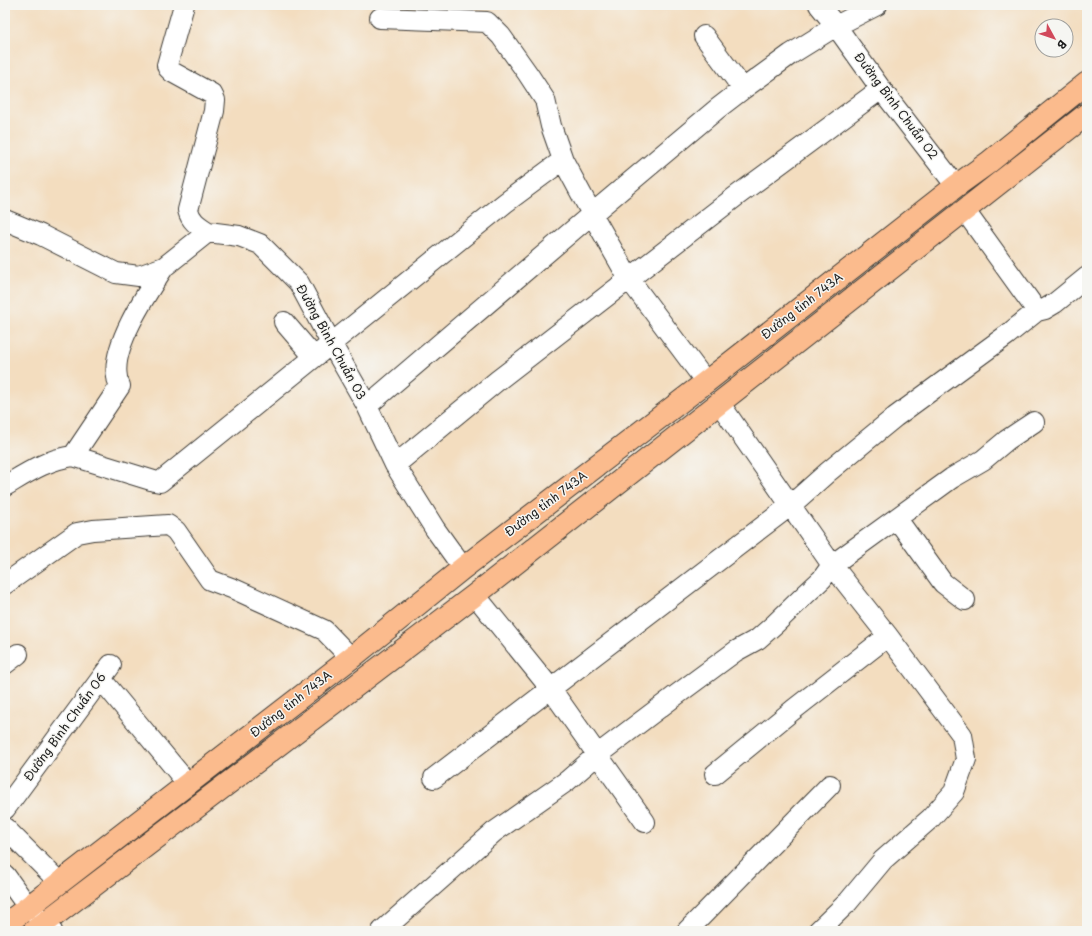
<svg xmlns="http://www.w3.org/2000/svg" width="1092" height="936" viewBox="0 0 1092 936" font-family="'Playpen Sans',sans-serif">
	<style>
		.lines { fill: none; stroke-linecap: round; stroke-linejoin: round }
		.minor-casing { stroke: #3c3934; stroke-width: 22 }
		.major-casing { stroke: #3c3934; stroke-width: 24 }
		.minor { stroke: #fff; stroke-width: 20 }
		.major { stroke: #fbbb8d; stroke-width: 22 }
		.labels { text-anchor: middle; stroke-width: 3; stroke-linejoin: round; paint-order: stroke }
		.street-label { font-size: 12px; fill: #1c1c1c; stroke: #f6f6f2 }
	</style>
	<rect width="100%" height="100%" fill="#f6f6f2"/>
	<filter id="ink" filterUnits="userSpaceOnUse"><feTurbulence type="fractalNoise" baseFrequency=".025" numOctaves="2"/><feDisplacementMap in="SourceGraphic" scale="8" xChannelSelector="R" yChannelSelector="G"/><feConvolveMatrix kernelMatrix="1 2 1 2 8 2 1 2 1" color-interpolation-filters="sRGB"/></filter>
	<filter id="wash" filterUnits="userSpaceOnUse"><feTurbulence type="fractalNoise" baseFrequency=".012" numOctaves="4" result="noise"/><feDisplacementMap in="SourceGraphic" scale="16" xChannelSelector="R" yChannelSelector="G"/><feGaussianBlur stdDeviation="0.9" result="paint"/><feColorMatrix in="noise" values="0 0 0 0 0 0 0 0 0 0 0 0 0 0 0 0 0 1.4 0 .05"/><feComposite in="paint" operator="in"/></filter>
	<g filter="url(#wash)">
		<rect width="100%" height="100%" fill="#f3ddbf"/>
	</g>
	<g filter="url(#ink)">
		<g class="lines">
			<g class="minor-casing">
				<path id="minor" d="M 184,5 L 167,65 L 168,68 L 172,72 L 212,94 L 215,100 L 214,111 L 188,210 C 191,222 199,226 208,232
					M 819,5 L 836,26 L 881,89 L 956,186
					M 380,18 L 487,22 L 501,36 L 528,74 L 545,100 L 551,126 L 563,160 L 592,214 L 717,109 L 743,89 L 791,54 L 836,26 L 877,5
					M 704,36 L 743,89
					M 965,211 L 1037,311
					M 5,220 L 41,235 L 116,273 L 139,276 L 164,267 L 208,232 L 239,236 L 260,244 L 299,283 L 331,343 L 367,406 L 395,465 L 435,529 L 463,568
					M 284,322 L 314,357
					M 720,404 L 832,565 L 888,636 L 962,735 L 966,759 L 954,792 L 931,818 L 883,860 L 848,902 L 818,931
					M 367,406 L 592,214 L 629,279 L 706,382
					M 73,456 L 120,386 C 119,383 117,380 117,377 C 111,346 147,293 164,267
					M 395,465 L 497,381 L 735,197 L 881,89
					M 5,486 C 27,473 48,459 73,456 L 154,481 L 160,482 L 505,203 L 563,160
					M 897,519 L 943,583 L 965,600
					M 5,584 L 77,533 L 93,530 L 168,525 L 176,531 L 210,580 L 234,589 L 324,630 L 351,658
					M 475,595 L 551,689 L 645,822
					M 5,664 L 18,654
					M 101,679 L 188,784
					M 715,774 L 793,710 L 888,636
					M 434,778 L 791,505 L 828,472 L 895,417 L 1007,335 L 1037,311 L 1045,309 L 1055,303 L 1087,277
					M 5,809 L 111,665
					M 5,828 L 60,883
					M 5,875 L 28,907 L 52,931
					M 382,931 L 494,832 L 567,781 L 597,755 L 675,696 L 736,651 L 758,639 L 775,624 L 806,594 L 822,579 L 832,565 L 952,478 L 983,460 L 1007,440 L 1034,422
					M 687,931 L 830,785"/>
			</g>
			<g class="major-casing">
				<path id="major" d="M 5,925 L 351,658 L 463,568 L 706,382 L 956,186 L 988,163 L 1087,83
					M 34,931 L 475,595 L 1087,114"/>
			</g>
			<use href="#minor" class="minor"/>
			<use href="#major" class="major"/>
		</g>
	</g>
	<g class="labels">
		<g class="street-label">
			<text transform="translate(896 106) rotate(53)" y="4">Đường Bình Chuẩn 02</text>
			<text transform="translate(802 306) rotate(-38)" y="4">Đường tỉnh 743A</text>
			<text transform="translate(331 342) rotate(61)" y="4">Đường Bình Chuẩn 03</text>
			<text transform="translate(546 504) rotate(-37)" y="4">Đường tỉnh 743A</text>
			<text transform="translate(291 704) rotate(-38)" y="4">Đường tỉnh 743A</text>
			<text transform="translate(65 727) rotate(-54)" y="4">Đường Bình Chuẩn 06</text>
		</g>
	</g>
	<rect width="1092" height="936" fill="none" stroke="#f6f6f2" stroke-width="20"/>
	<g transform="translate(1054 38) rotate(130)"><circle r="19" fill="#f6f6f2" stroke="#9f9f9c"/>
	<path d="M0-3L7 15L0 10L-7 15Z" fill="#d1495b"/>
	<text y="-6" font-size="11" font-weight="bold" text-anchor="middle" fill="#1c1c1c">B</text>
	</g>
</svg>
